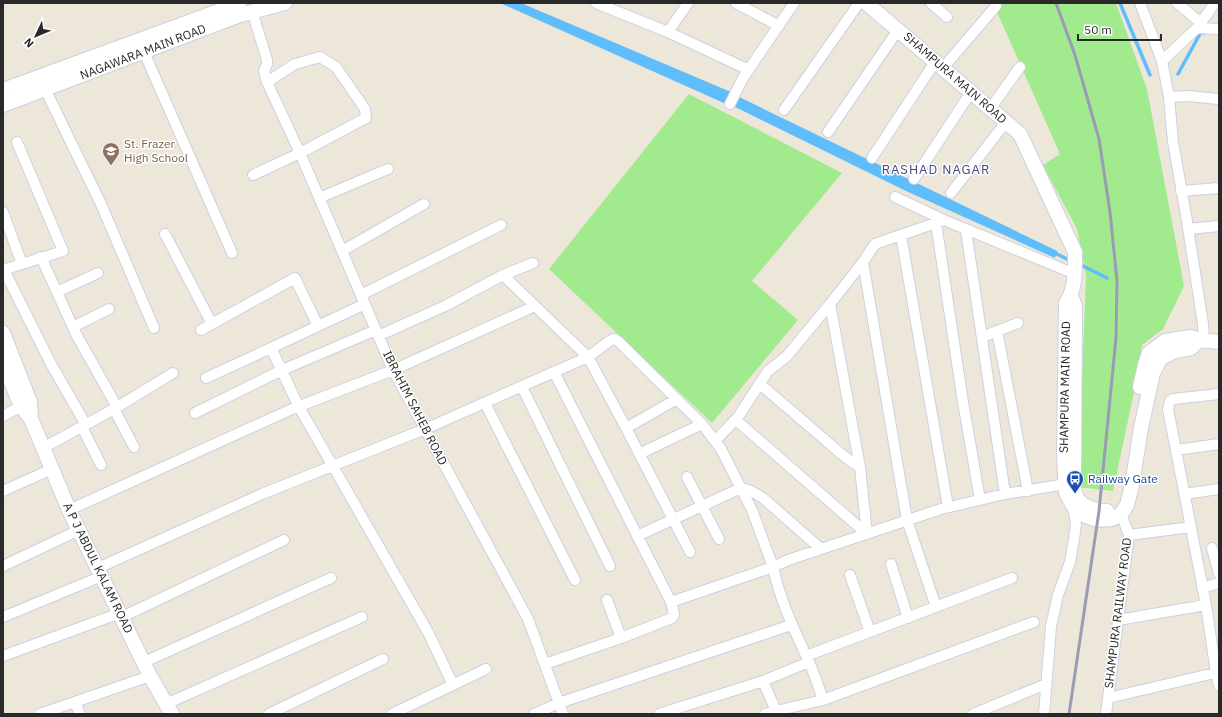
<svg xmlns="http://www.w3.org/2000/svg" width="1222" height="717" viewBox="0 0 1222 717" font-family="'IBM Plex Sans',sans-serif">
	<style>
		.green { fill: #a1ea8e }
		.water { fill: #5fbdfc }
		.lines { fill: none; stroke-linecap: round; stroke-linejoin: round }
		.stream { stroke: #5fbdfc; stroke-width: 3.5 }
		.street-casing { stroke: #cecfe4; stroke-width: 12 }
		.secondary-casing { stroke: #cecfe4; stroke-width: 16 }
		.street { stroke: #fff; stroke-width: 10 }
		.secondary { stroke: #fff; stroke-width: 14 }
		.rail { stroke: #9b9bb6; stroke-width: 3 }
		.labels { text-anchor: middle; stroke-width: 3; stroke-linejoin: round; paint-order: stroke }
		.street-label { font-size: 12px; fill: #292929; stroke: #fff }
		.education-label { font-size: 12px; fill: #785e54; stroke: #fff; text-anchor: start }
		.transit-label { font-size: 12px; fill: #164399; stroke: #fff; text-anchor: start }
		.neighbourhood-label { font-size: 13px; letter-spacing: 1px; fill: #44477e; stroke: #fff }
	</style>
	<rect width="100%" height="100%" fill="#ede7d9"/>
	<path class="green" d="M 993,3 L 1116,3 L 1147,89 L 1184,286 L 1163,329 L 1142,345 L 1134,392 L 1113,491 L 1078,487 L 1086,275 L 1077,229 L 1043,165 L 1060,154 Z
		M 689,94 L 842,173 L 752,281 L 798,320 L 712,423 L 549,269 Z"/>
	<path class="water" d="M 500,3 L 521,3 L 731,92 L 726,104 Z
		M 739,97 L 1057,251 L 1055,258 L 906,191 L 735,107 Z"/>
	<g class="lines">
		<path class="stream" d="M 1120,3 L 1150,75
			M 1178,74 L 1201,32 L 1204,33
			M 1053,252 L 1071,261
			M 1079,264 L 1107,278"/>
		<g class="street-casing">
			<path id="street" d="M 596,3 L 668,32 L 749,70
				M 736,3 L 779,26
				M 931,3 L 947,17
				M 1140,3 L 1162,61
				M 1177,3 L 1201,23
				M 1215,3 L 1197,28 L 1219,29
				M 252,11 L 267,60 L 267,64 L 264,71 L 267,82 L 300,153 L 393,370 L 528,619 L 563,714
				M 1197,28 L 1162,61 L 1169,97 L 1188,96 L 1219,99
				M 668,32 L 688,3
				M 144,52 L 232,253
				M 943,68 L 996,6
				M 45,89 L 101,204 L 154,328
				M 1169,97 L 1173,142 L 1187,221 L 1203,324 L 1204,340
				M 730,104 L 743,78 L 794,3
				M 990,109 L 1020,67
				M 784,110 L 859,3
				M 828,132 L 898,30
				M 872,158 L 935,62
				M 253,175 L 300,153 L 366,118 L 365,109 L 336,67 L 320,57 L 295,64 L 267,82
				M 914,179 L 971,92
				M 1181,191 L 1219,188
				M 951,193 L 1006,122
				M 895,197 L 944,220
				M 319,198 L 388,169
				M 3,212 L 22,264
				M 936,223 L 963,402 L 980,500
				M 1188,229 L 1219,226
				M 966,230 L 1005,494
				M 165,234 L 212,324
				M 901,235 L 948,507
				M 342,251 L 424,204
				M 41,257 L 76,334 L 117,407
				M 863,262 L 907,520 L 936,607
				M 3,270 L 63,251 L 17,142
				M 4,270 L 51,364 L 86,425
				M 57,292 L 98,273
				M 361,295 L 501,225
				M 365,304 L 271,348 L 299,407 L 429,634 L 453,685
				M 830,304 L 860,467 L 867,534
				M 73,327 L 109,309
				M 201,330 L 295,278 L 318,326
				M 997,331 L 1028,491
				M 378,336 L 445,306 L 503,275 L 533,263
				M 982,337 L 1018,323
				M 206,378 L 271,348
				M 760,384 L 845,457 L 860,467
				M 522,387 L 610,566
				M 1219,394 L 1173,399 L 1170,401 L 1168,409 L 1206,605 L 1216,673 L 1219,686
				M 485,403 L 575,580
				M 114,409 L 134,447
				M 195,413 L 282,370 L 376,330
				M 3,416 L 27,403
				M 736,420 L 867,534
				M 82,427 L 101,465
				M 626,428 L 677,399
				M 43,448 L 114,409 L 173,373
				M 1176,450 L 1219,444
				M 639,454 L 702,424
				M 687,477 L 719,539
				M 3,491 L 52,469
				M 1184,494 L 1219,489
				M 69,510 L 292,409 L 393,370 L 535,306
				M 1129,535 L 1191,527
				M 637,536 L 741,488 L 751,491 L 763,498 L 821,549
				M 1212,548 L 1219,574
				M 690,552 L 626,428 L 588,357 L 611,340 L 614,339 L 618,341 L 702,424 L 715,441
				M 891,564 L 908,618
				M 3,566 L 79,530
				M 98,568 L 262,494 L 425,429 L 588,357 L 503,275
				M 850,575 L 870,632
				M 1202,588 L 1219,583
				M 607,600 L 621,638
				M 671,602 L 773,567 L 752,510 L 721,449 L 715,441 L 738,417 L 768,371 L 787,356 L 830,304 L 863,262 L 875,244 L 944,220 L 1075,274
				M 3,617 L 102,576
				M 122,617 L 284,540
				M 1118,620 L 1206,605
				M 1034,622 L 823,700 C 819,688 815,675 809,662 C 795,631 780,601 773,567 L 788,560 L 941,509 L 1005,494 L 1066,484
				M 3,656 L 120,613
				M 806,656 L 1012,578
				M 144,662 L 331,578
				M 545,664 L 621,638 L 672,618 L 674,614 L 671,602 L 554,372
				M 763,681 L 776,711 L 765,714
				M 1108,698 L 1219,672
				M 75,702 L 80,714
				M 166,704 L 362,617
				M 776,711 L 823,700
				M 40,714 L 150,676
				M 269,714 L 383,659
				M 392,714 L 486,669
				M 534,714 L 559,703 L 791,625
				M 659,714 L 763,681 L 809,662
				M 973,714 L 1046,684
				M 1044,714 L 1051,626 L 1058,595 L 1070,562 L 1074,539 L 1076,525 L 1073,506
				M 1106,714 L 1129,535 L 1121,514"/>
		</g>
		<g class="secondary-casing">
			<path id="secondary" d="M 866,3 L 1020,134 L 1075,252 C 1075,269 1076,289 1066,303 L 1064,454 L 1066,493 L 1073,506 L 1083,515 L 1097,520 L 1112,519 L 1121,514 L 1127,505 L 1132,485 L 1141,428 L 1153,373 L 1161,358 L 1175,351 L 1191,348 L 1199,340
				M 3,90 L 216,12 L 239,3
				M 3,105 L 240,15 L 285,3
				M 1071,296 L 1075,306 L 1074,483 C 1074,486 1074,490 1075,493 C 1078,506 1095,511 1107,511
				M 3,333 L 30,402 L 31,419
				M 3,362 L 21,406 L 31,419 L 69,510 L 150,676 L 172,714
				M 1140,387 L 1145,365 L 1149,353 L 1165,341 L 1191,337 L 1199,340 L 1219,342"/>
		</g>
		<use href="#street" class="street"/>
		<use href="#secondary" class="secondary"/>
		<path class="rail" d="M 1056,3 L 1075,55 L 1099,139 L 1110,212 L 1117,281 L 1116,338 L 1099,511 L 1069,714"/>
	</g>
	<defs>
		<g id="school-pin" transform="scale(0.9)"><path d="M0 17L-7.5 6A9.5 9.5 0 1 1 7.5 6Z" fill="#8d6e63" stroke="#fff"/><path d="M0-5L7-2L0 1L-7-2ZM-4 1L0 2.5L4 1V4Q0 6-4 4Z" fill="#fff"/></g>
		<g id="bus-pin" transform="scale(0.9)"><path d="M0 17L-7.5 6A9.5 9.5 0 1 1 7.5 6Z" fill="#1a4fb4" stroke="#fff"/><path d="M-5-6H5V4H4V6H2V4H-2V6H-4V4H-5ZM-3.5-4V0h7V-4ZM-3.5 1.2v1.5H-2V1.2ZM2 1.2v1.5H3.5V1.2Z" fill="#fff"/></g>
	</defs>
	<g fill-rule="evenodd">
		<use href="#school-pin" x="111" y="151"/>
		<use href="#bus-pin" x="1075" y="479"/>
	</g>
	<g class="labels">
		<g class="street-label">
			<text transform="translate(143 52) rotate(-21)" y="4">NAGAWARA MAIN ROAD</text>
			<text transform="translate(955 78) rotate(41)" y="4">SHAMPURA MAIN ROAD</text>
			<text transform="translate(1065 387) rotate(-89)" y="4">SHAMPURA MAIN ROAD</text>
			<text transform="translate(415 408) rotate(63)" y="4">IBRAHIM SAHEB ROAD</text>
			<text transform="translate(98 568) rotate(64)" y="4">A P J ABDUL KALAM ROAD</text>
			<text transform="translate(1118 613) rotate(-83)" y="4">SHAMPURA RAILWAY ROAD</text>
		</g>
		<g class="education-label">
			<text x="124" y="148">St. Frazer<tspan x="124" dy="14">High School</tspan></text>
		</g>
		<g class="transit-label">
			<text x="1088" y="483">Railway Gate</text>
		</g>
		<g class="neighbourhood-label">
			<text x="936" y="174">RASHAD NAGAR</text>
		</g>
	</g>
	<rect width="1222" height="717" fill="none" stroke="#292929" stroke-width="8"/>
	<g transform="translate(36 36) rotate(226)" stroke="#ffffff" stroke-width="3" paint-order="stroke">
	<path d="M0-3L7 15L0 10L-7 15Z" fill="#292929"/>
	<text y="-6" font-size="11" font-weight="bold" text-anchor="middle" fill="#292929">N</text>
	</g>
	<path d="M1078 34v6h83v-6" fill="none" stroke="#292929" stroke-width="2"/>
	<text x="1084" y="34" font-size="12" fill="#292929" stroke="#ffffff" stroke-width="3" paint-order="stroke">50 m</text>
</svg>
